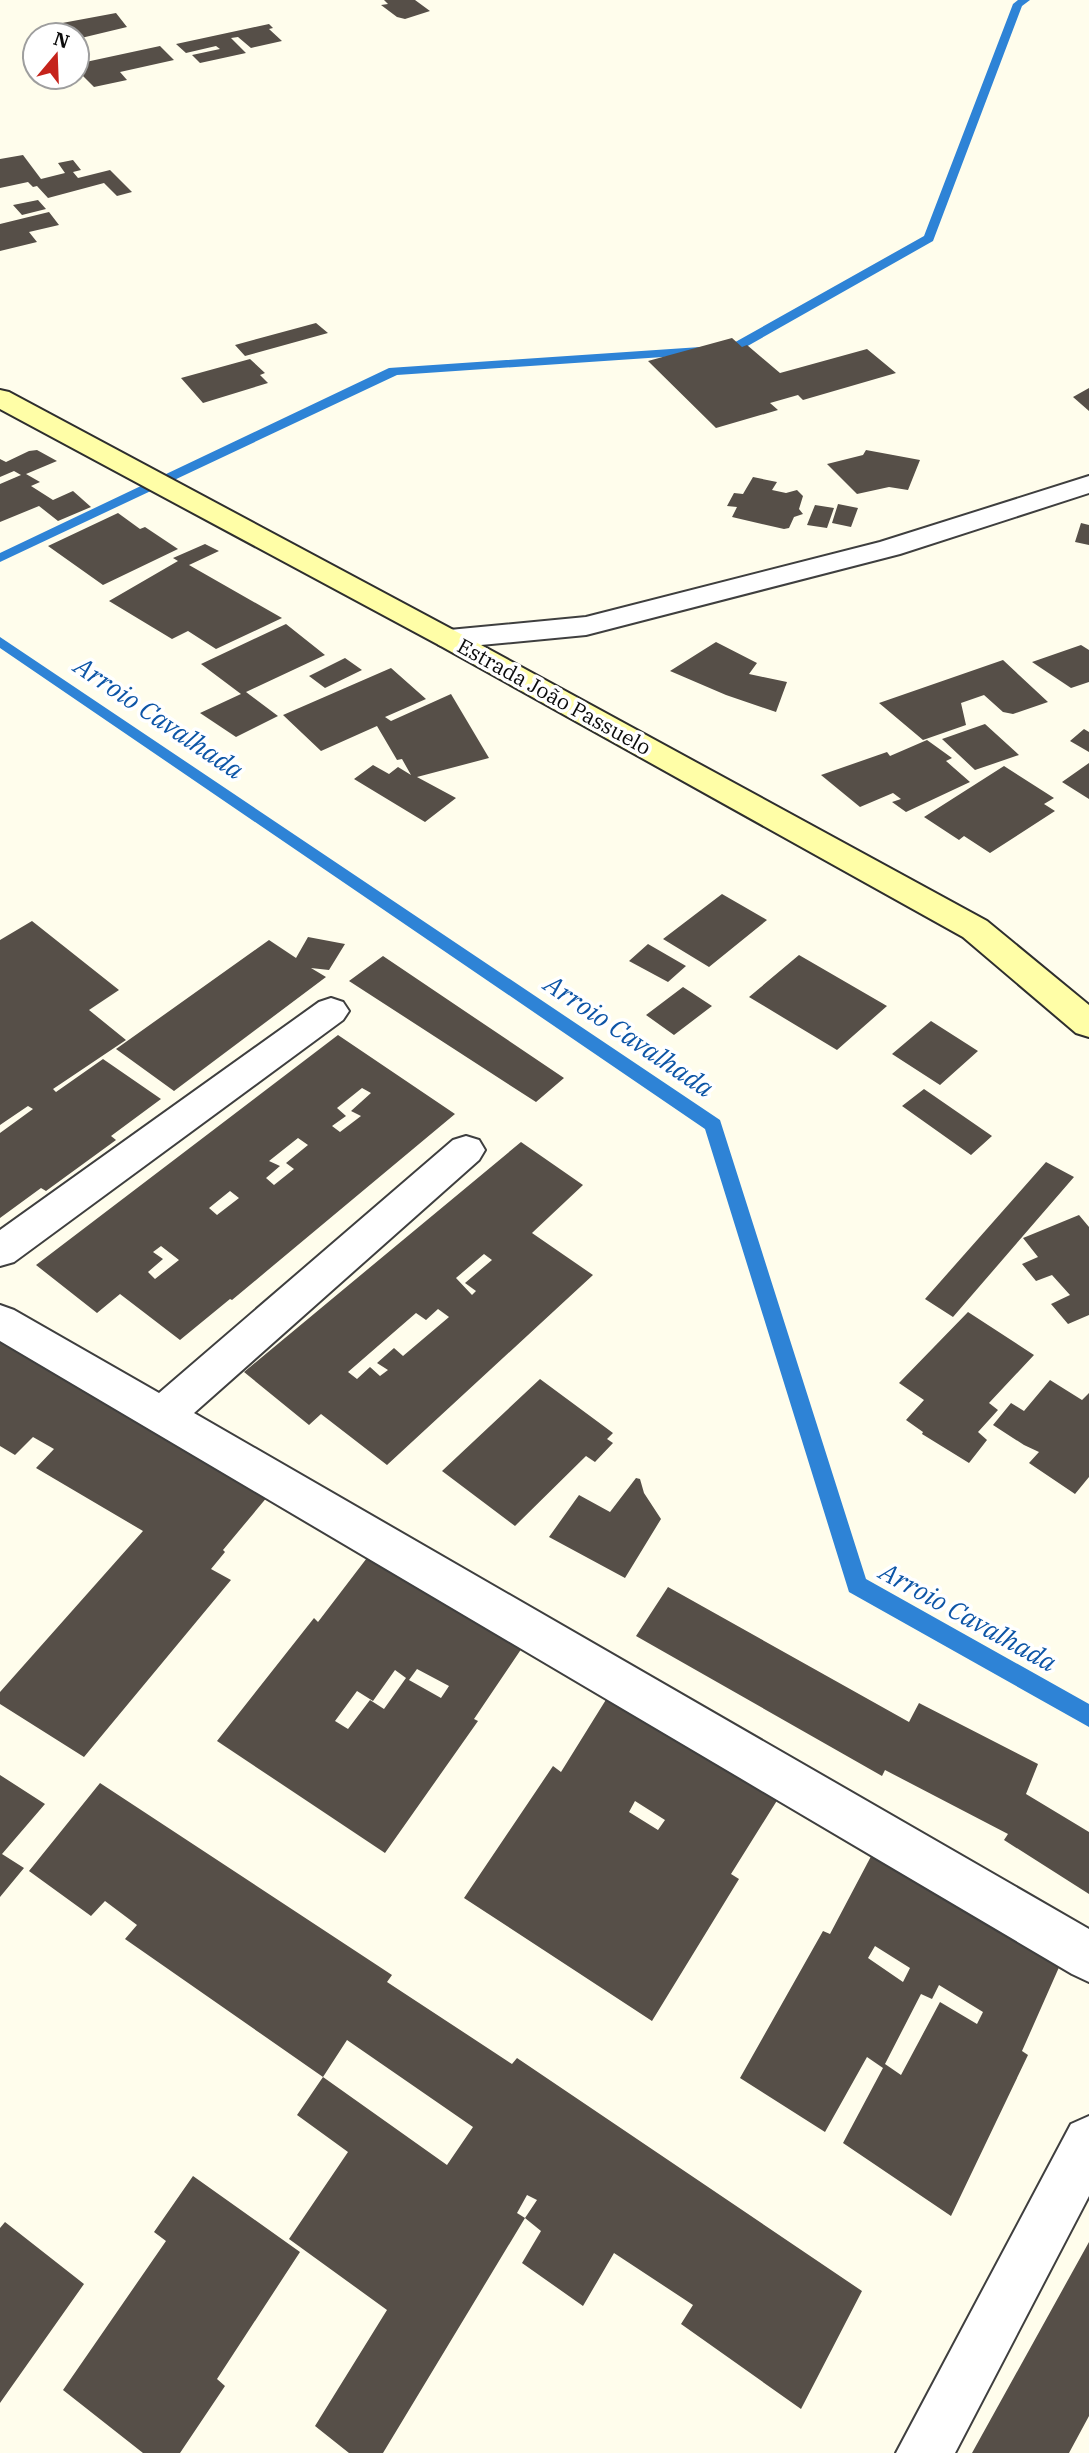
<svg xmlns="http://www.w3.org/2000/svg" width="1089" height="2453" viewBox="0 0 1089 2453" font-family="'IBM Plex Serif',serif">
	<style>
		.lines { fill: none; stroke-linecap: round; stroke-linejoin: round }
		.stream { fill: #2e83d6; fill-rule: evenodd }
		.building { fill: #564f48; fill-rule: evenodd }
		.street-casing { stroke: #3f3f3f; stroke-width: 4 }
		.secondary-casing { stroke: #2e2e2e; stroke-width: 4 }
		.street { fill: #fff; fill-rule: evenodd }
		.secondary { fill: #fffea7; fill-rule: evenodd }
		.labels { text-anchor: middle; stroke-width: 7; stroke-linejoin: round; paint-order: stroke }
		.far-street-label { font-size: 21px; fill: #0c0c0c; stroke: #fff }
		.water-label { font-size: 26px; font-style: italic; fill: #0d55a6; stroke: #fff }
	</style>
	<rect width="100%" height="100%" fill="#fffdec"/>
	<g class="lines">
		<path class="stream" d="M 1018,0 L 1030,0 L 1022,6 L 933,241 L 737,352 L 397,375 L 0,562 L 0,553 L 389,368 L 730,345 L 924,236 L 1013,4 Z
			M 0,637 L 720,1120 L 866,1579 L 1089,1704 L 1089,1727 L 849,1592 L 705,1129 L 0,648 Z"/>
	</g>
	<path class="building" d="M 384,0 L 415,0 L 430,11 L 405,19 L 397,17 L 381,5 L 388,4 Z
		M 116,13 L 127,27 L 77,39 L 77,35 L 54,35 L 46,26 Z
		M 269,24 L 273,28 L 269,29 L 282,41 L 251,48 L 238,37 L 231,38 L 246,53 L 200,63 L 192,55 L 220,49 L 216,46 L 186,53 L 176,44 Z
		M 160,46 L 174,60 L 120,72 L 127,80 L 94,87 L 77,70 L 77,67 L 83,66 L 81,63 Z
		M 23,155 L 41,179 L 65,173 L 58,163 L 73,160 L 81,170 L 73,172 L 78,178 L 110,170 L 132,192 L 117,196 L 104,183 L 48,198 L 37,186 L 33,187 L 28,182 L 0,188 L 0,159 Z
		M 38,200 L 46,209 L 22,215 L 13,205 Z
		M 49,212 L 59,225 L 29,232 L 37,242 L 0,251 L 0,224 Z
		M 316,323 L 328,333 L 245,356 L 235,345 Z
		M 732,338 L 742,347 L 747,345 L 780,373 L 867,349 L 896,373 L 803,400 L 798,395 L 770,403 L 778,410 L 716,428 L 648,361 Z
		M 250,359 L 265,373 L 260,375 L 268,383 L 203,403 L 181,378 Z
		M 1089,388 L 1089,411 L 1073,397 Z
		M 37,450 L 57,461 L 26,474 L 40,482 L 31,486 L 53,500 L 73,491 L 91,507 L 58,521 L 39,506 L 0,522 L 0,484 L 21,475 L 14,471 L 0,477 L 0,459 L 6,462 L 29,451 Z
		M 866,450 L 920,460 L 908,490 L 889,487 L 857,494 L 827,464 L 863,455 Z
		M 753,477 L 777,482 L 772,490 L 786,493 L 797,490 L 803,496 L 799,509 L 803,514 L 794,517 L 789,528 L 784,529 L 732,517 L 737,507 L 727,506 L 734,493 L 743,494 Z
		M 838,504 L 858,508 L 851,527 L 832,523 Z
		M 815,505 L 834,508 L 827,528 L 807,525 Z
		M 118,513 L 140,529 L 145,527 L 178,549 L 103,585 L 48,546 Z
		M 1081,523 L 1089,525 L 1089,545 L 1075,542 Z
		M 205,544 L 219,551 L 189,565 L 282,618 L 216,649 L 188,631 L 172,639 L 109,601 L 178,561 L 173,558 Z
		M 286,624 L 325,655 L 246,692 L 278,716 L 236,737 L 200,713 L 241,694 L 201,664 Z
		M 716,642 L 757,663 L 749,674 L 787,682 L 776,712 L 726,695 L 670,671 Z
		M 1081,645 L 1089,650 L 1089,682 L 1071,688 L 1032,662 Z
		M 345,658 L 362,670 L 325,688 L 309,676 Z
		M 1003,660 L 1048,702 L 1013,714 L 1003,712 L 984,695 L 961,703 L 966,725 L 923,740 L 879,703 Z
		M 391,668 L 426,699 L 385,717 L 391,721 L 451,694 L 489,758 L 417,777 L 456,798 L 425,822 L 354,779 L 373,765 L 389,774 L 398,767 L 411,775 L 402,759 L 397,760 L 377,726 L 321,751 L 283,715 Z
		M 985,724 L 1019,755 L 975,770 L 942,739 Z
		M 1084,729 L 1089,732 L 1089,752 L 1070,741 Z
		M 927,740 L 952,758 L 946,761 L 970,782 L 906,812 L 892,802 L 901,799 L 893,793 L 860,807 L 821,775 L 887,752 L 890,756 Z
		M 1089,763 L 1089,799 L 1062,782 Z
		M 1004,766 L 1054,798 L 1044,804 L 1055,811 L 990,853 L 964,836 L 959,840 L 924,817 Z
		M 722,894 L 767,920 L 709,967 L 663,939 Z
		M 32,921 L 119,990 L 89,1010 L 126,1040 L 53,1089 L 56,1092 L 103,1059 L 161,1099 L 111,1136 L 116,1140 L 46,1191 L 41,1188 L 0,1218 L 0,1133 L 33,1109 L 28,1106 L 0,1125 L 0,940 Z
		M 308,937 L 345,944 L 329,970 L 311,968 L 326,977 L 174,1091 L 116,1049 L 269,940 L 296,958 Z
		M 648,944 L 686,966 L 668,982 L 629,961 Z
		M 799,955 L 887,1006 L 837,1050 L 749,997 Z
		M 383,956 L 564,1078 L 536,1102 L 349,981 Z
		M 683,987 L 712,1006 L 674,1035 L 646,1015 Z
		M 931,1021 L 978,1051 L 940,1085 L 892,1054 Z
		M 338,1035 L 455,1114 L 232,1300 L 230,1299 L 180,1340 L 120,1294 L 97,1313 L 36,1265 ZM 362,1088 L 371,1093 L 351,1111 L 361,1116 L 340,1132 L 332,1126 L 346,1116 L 337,1108 ZM 298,1138 L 308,1145 L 286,1163 L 294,1169 L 274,1185 L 266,1178 L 280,1166 L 269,1161 ZM 230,1191 L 239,1198 L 217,1215 L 209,1208 ZM 161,1246 L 179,1260 L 155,1279 L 148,1272 L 163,1259 L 153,1252 Z
		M 924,1089 L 992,1136 L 971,1155 L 902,1106 Z
		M 521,1142 L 583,1185 L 532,1233 L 593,1275 L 387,1465 L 321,1414 L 309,1425 L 244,1372 ZM 484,1254 L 492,1260 L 465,1283 L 476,1291 L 472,1295 L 456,1278 ZM 438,1309 L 449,1317 L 403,1356 L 394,1348 L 377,1363 L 388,1370 L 380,1376 L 370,1367 L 357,1379 L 348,1372 L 416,1313 L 426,1320 Z
		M 1046,1162 L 1074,1177 L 953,1317 L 925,1299 Z
		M 1079,1215 L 1089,1227 L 1089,1315 L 1068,1324 L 1051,1304 L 1070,1295 L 1052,1275 L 1036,1281 L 1022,1264 L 1038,1257 L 1023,1238 Z
		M 968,1312 L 1034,1355 L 989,1403 L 998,1410 L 978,1432 L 987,1440 L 969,1463 L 922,1434 L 923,1432 L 906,1420 L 924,1400 L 899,1383 Z
		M 0,1332 L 273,1490 L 223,1550 L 225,1552 L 211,1569 L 231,1580 L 84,1757 L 0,1704 L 0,1692 L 143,1531 L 36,1468 L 54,1449 L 33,1437 L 15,1455 L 0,1446 Z
		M 540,1379 L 613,1433 L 607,1439 L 613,1443 L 595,1462 L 586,1456 L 515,1526 L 442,1471 Z
		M 1050,1380 L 1082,1400 L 1089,1393 L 1089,1477 L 1075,1494 L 1029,1463 L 1039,1452 L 1024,1445 L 993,1425 L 1011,1403 L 1024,1411 Z
		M 636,1478 L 640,1479 L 644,1493 L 661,1519 L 625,1578 L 549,1537 L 579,1495 L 610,1512 Z
		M 373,1550 L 528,1639 L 474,1719 L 478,1721 L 385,1853 L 217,1741 L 314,1618 L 318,1622 ZM 417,1669 L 449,1686 L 441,1698 L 409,1680 ZM 395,1670 L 406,1678 L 384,1709 L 370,1700 L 348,1729 L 335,1721 L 357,1691 L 373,1701 Z
		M 668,1587 L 909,1722 L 919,1703 L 1038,1764 L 1026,1794 L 1089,1832 L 1089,1894 L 1004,1840 L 1008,1834 L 885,1770 L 882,1776 L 636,1636 Z
		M 612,1690 L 783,1791 L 731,1874 L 739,1879 L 652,2021 L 464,1898 L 553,1766 L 561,1772 ZM 635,1801 L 665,1820 L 658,1830 L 629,1812 Z
		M 0,1775 L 45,1804 L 2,1854 L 24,1868 L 0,1897 Z
		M 100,1783 L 392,1975 L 387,1982 L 512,2064 L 517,2058 L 862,2291 L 801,2409 L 681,2324 L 693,2305 L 614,2253 L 583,2306 L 522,2263 L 541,2231 L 525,2218 L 537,2200 L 527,2195 L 517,2213 L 525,2218 L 383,2453 L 349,2453 L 315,2426 L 387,2310 L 289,2239 L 348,2152 L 297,2115 L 323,2077 L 125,1939 L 137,1925 L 105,1901 L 91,1916 L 29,1871 ZM 347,2040 L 473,2127 L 447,2165 L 323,2077 Z
		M 877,1845 L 1064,1956 L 1022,2051 L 1028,2055 L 951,2216 L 843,2143 L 883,2068 L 867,2057 L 825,2132 L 740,2078 L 823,1931 L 830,1934 ZM 875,1946 L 910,1968 L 903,1982 L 868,1958 ZM 939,1985 L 983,2012 L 977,2024 L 940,2002 L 901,2075 L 885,2064 L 921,1994 L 932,1999 Z
		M 193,2176 L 300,2252 L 217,2379 L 225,2386 L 180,2453 L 143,2453 L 63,2390 L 166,2241 L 154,2232 Z
		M 5,2222 L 84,2284 L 0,2403 L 0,2228 Z
		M 1089,2242 L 1089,2416 L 1069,2453 L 972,2453 Z"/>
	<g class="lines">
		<g class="street-casing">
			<path id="street" d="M 1089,476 L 1089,493 L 900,554 L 586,635 L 449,648 L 439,645 L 434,639 L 439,633 L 449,630 L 586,617 L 880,542 Z
				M 331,998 L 343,1002 L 349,1011 L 343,1020 L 14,1262 L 0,1266 L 0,1230 L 319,1002 Z
				M 466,1136 L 479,1140 L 485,1150 L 479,1160 L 194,1413 L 1089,1929 L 1089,1982 L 1072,1974 L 0,1341 L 0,1305 L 14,1310 L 159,1393 L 453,1140 Z
				M 1089,2116 L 1089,2196 L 955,2453 L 896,2453 L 1071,2124 Z"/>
		</g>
		<g class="secondary-casing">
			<path id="secondary" d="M 0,390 L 9,392 L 459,633 L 987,921 L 1089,1005 L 1089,1037 L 1076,1033 L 963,937 L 439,645 L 0,409 Z"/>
		</g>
		<use href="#street" class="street"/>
		<use href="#secondary" class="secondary"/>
	</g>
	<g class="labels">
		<g class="far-street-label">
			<text transform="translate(554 697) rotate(29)" y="7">Estrada João Passuelo</text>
		</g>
		<g class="water-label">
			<text transform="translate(159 718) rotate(34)" y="9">Arroio Cavalhada</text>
			<text transform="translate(629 1036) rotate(34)" y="9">Arroio Cavalhada</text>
			<text transform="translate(968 1617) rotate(29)" y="9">Arroio Cavalhada</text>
		</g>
	</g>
	<g transform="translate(56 56) rotate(19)"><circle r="33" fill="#ffffff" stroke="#9e9e9e" stroke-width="2"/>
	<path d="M0-5L12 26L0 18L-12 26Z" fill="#c5231b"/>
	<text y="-10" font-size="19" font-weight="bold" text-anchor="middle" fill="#0c0c0c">N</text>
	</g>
</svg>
